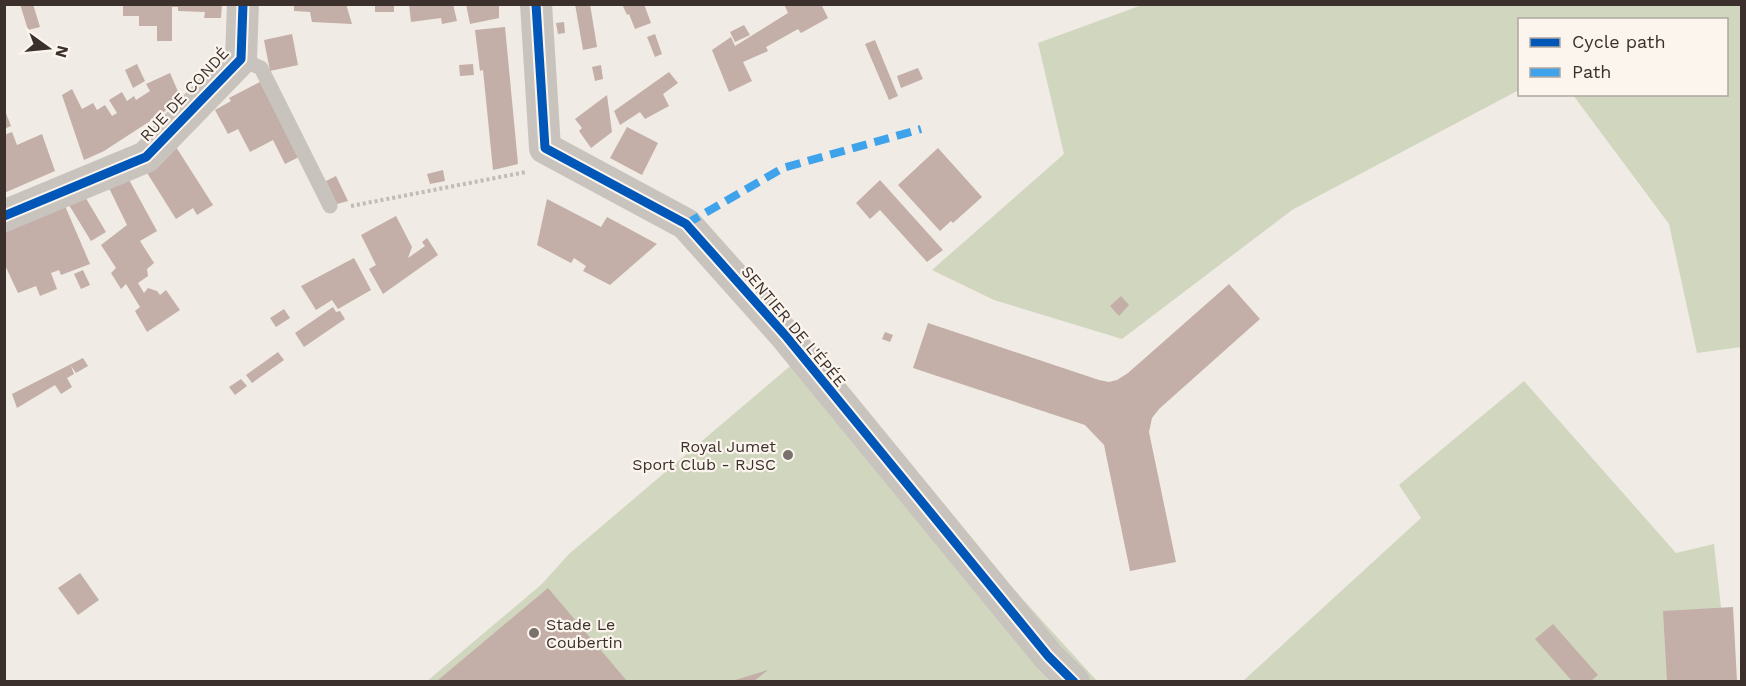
<svg xmlns="http://www.w3.org/2000/svg" width="1746" height="686" viewBox="0 0 1746 686" font-family="'Work Sans',sans-serif">
	<style>
		.green { fill: #d1d6bf }
		.building { fill: #c3afa7 }
		.lines { fill: none; stroke-linecap: round; stroke-linejoin: round }
		.path { stroke: #c2bbb6; stroke-width: 4; stroke-dasharray: 3 3; stroke-linecap: butt }
		.service { stroke: #c9c3be; stroke-width: 15 }
		.minor { stroke: #c9c3be; stroke-width: 32 }
		.quiet { stroke: #3fa3eb; stroke-width: 8; stroke-dasharray: 15 8; stroke-linecap: butt }
		.cycleway-casing { stroke: #fbf5ee; stroke-width: 13 }
		.cycleway { stroke: #0057b8; stroke-width: 9 }
		.poi-dot { fill: #7a716c; stroke: #fbf5ee; stroke-width: 2 }
		.labels { text-anchor: middle; stroke-width: 4.5; stroke-linejoin: round; paint-order: stroke }
		.street-label { font-size: 16px; fill: #3b302b; stroke: #fbf5ee }
		.poi-label { font-size: 16px; fill: #3b302b; stroke: #fbf5ee; text-anchor: end }
	</style>
	<rect width="100%" height="100%" fill="#f0ebe5"/>
	<path class="green" d="M 1142,5 L 1741,5 L 1741,347 L 1697,353 L 1669,224 L 1573,95 L 1726,94 L 1726,20 L 1520,20 L 1519,90 L 1292,210 L 1122,339 L 994,300 L 932,270 L 1064,154 L 1038,43 Z
		M 802,356 L 1097,681 L 426,682 L 542,584 L 569,554 Z
		M 1524,381 L 1676,553 L 1714,544 L 1729,681 L 1242,682 L 1421,518 L 1399,485 Z"/>
	<path class="building" d="M 20,4 L 33,4 L 40,27 L 28,30 Z
		M 123,4 L 222,4 L 221,18 L 204,18 L 205,12 L 178,11 L 178,7 L 172,7 L 172,41 L 157,41 L 157,26 L 139,26 L 139,16 L 123,16 Z
		M 294,4 L 346,4 L 352,24 L 312,22 L 310,12 L 294,11 Z
		M 375,4 L 394,4 L 394,12 L 375,12 Z
		M 409,4 L 453,4 L 457,21 L 442,24 L 441,18 L 411,22 Z
		M 466,4 L 499,4 L 499,18 L 470,24 Z
		M 575,4 L 590,4 L 597,47 L 583,50 Z
		M 622,4 L 644,4 L 651,23 L 635,29 L 629,14 L 627,15 Z
		M 784,4 L 821,4 L 828,18 L 801,33 L 798,29 L 766,47 L 768,51 L 743,62 L 752,81 L 729,92 L 712,50 L 731,37 L 735,46 L 788,13 Z
		M 564,22 L 565,33 L 558,34 L 556,23 Z
		M 744,25 L 750,35 L 735,42 L 730,32 Z
		M 505,27 L 518,164 L 493,170 L 483,70 L 480,71 L 475,30 Z
		M 292,34 L 298,65 L 270,71 L 264,40 Z
		M 655,34 L 662,54 L 655,57 L 647,37 Z
		M 875,40 L 898,96 L 889,100 L 865,44 Z
		M 137,64 L 145,81 L 133,88 L 125,70 Z
		M 473,64 L 474,75 L 460,76 L 459,65 Z
		M 601,65 L 603,79 L 595,81 L 592,67 Z
		M 918,68 L 923,79 L 901,88 L 897,76 Z
		M 669,72 L 678,83 L 663,94 L 669,106 L 645,119 L 640,112 L 620,125 L 614,111 Z
		M 170,73 L 180,96 L 164,112 L 104,151 L 84,160 L 62,95 L 72,89 L 82,109 L 93,103 L 97,110 L 105,105 L 112,116 L 117,113 L 109,100 L 122,92 L 127,101 L 134,96 L 136,100 L 150,91 L 146,84 Z
		M 260,82 L 299,157 L 285,164 L 273,140 L 250,152 L 238,129 L 228,134 L 215,110 L 231,101 L 229,98 Z
		M 607,95 L 612,132 L 591,148 L 579,131 L 582,128 L 575,119 Z
		M 4,108 L 11,126 L 4,129 Z
		M 627,127 L 658,143 L 642,175 L 610,158 Z
		M 12,132 L 17,145 L 42,134 L 55,171 L 4,193 L 4,135 Z
		M 176,147 L 213,205 L 197,215 L 193,208 L 176,219 L 144,168 Z
		M 938,148 L 982,197 L 953,223 L 951,221 L 940,231 L 898,185 Z
		M 443,170 L 445,181 L 430,184 L 427,174 Z
		M 127,176 L 157,231 L 140,241 L 154,263 L 147,269 L 148,276 L 138,283 L 144,293 L 148,288 L 157,291 L 160,295 L 166,290 L 180,310 L 147,332 L 135,311 L 140,307 L 126,284 L 121,289 L 111,273 L 116,268 L 101,245 L 127,225 L 109,188 Z
		M 336,176 L 348,201 L 337,204 L 326,181 Z
		M 880,180 L 943,250 L 927,262 L 880,210 L 870,219 L 856,203 Z
		M 84,195 L 106,232 L 91,241 L 69,205 Z
		M 547,199 L 601,227 L 607,217 L 657,244 L 610,285 L 583,271 L 586,266 L 574,258 L 571,263 L 537,245 Z
		M 65,206 L 90,264 L 61,275 L 59,270 L 51,273 L 57,289 L 40,296 L 36,286 L 18,293 L 4,263 L 4,233 Z
		M 396,216 L 412,247 L 408,258 L 425,246 L 422,242 L 427,238 L 438,255 L 383,294 L 369,269 L 376,265 L 361,235 Z
		M 354,258 L 371,290 L 338,309 L 332,300 L 316,310 L 301,286 Z
		M 83,270 L 90,285 L 81,289 L 74,274 Z
		M 1229,284 L 1260,319 L 1159,409 L 1152,418 L 1149,432 L 1176,562 L 1130,571 L 1104,445 L 1085,425 L 913,368 L 928,323 L 1099,380 L 1109,382 L 1117,380 L 1128,373 Z
		M 1121,296 L 1129,305 L 1119,316 L 1110,306 Z
		M 333,307 L 336,312 L 340,311 L 345,319 L 304,347 L 295,333 Z
		M 284,309 L 290,318 L 276,327 L 270,318 Z
		M 885,332 L 893,335 L 890,342 L 882,339 Z
		M 278,352 L 284,360 L 252,383 L 246,375 Z
		M 83,358 L 88,366 L 76,373 L 71,366 L 74,374 L 67,378 L 72,387 L 61,394 L 55,385 L 17,408 L 12,394 Z
		M 241,379 L 247,386 L 235,395 L 229,387 Z
		M 80,573 L 99,600 L 78,615 L 58,588 Z
		M 548,588 L 627,681 L 437,681 Z
		M 1733,607 L 1737,681 L 1667,681 L 1663,611 Z
		M 1553,624 L 1598,675 L 1591,681 L 1572,681 L 1535,639 Z
		M 768,670 L 754,681 L 732,681 Z"/>
	<g class="lines">
		<path class="path" d="M 351,206 L 526,172"/>
		<path class="service" d="M 241,59 L 261,68 L 330,206"/>
		<path class="minor" d="M 536,4 L 545,148 L 686,224 L 785,335 L 1048,656 L 1074,682
			M 4,216 L 146,157 L 241,59 L 243,4"/>
		<path class="quiet" d="M 686,224 L 783,168 L 921,129"/>
		<g class="cycleway-casing">
			<path id="cycleway" d="M 536,4 L 545,148 L 686,224 L 785,335 L 1048,656 L 1074,682
				M 4,216 L 146,157 L 241,59 L 243,4"/>
		</g>
		<use href="#cycleway" class="cycleway"/>
	</g>
	<g class="poi-dot">
		<circle cx="788" cy="455" r="6"/>
		<circle cx="534" cy="633" r="6"/>
	</g>
	<g class="labels">
		<g class="street-label">
			<text transform="translate(184 94) rotate(-47)" y="6">RUE DE CONDÉ</text>
			<text transform="translate(794 326) rotate(50)" y="6">SENTIER DE L'ÉPÉE</text>
		</g>
		<g class="poi-label">
			<text x="776" y="452">Royal Jumet<tspan x="776" dy="18">Sport Club - RJSC</tspan></text>
			<text x="546" y="630" text-anchor="start">Stade Le<tspan x="546" dy="18">Coubertin</tspan></text>
		</g>
	</g>
	<rect width="1746" height="686" fill="none" stroke="#3b302b" stroke-width="12"/>
	<rect x="1518" y="18" width="210" height="78" fill="#fbf5ee" stroke="#aea6a0" stroke-width="1.5"/>
	<rect x="1530" y="38" width="30" height="9" fill="#0057b8" stroke="#aea6a0" stroke-width="1.5"/>
	<text x="1572" y="48" font-size="18" fill="#3b302b">Cycle path</text>
	<rect x="1530" y="68" width="30" height="9" fill="#3fa3eb" stroke="#aea6a0" stroke-width="1.5"/>
	<text x="1572" y="78" font-size="18" fill="#3b302b">Path</text>
	<g transform="translate(48 48) rotate(105)" stroke="#fbf5ee" stroke-width="4.5" paint-order="stroke">
	<path d="M0-4.5L10 22L0 15L-10 22Z" fill="#3b302b"/>
	<text y="-9" font-size="16" font-weight="bold" text-anchor="middle" fill="#3b302b">N</text>
	</g>
</svg>
